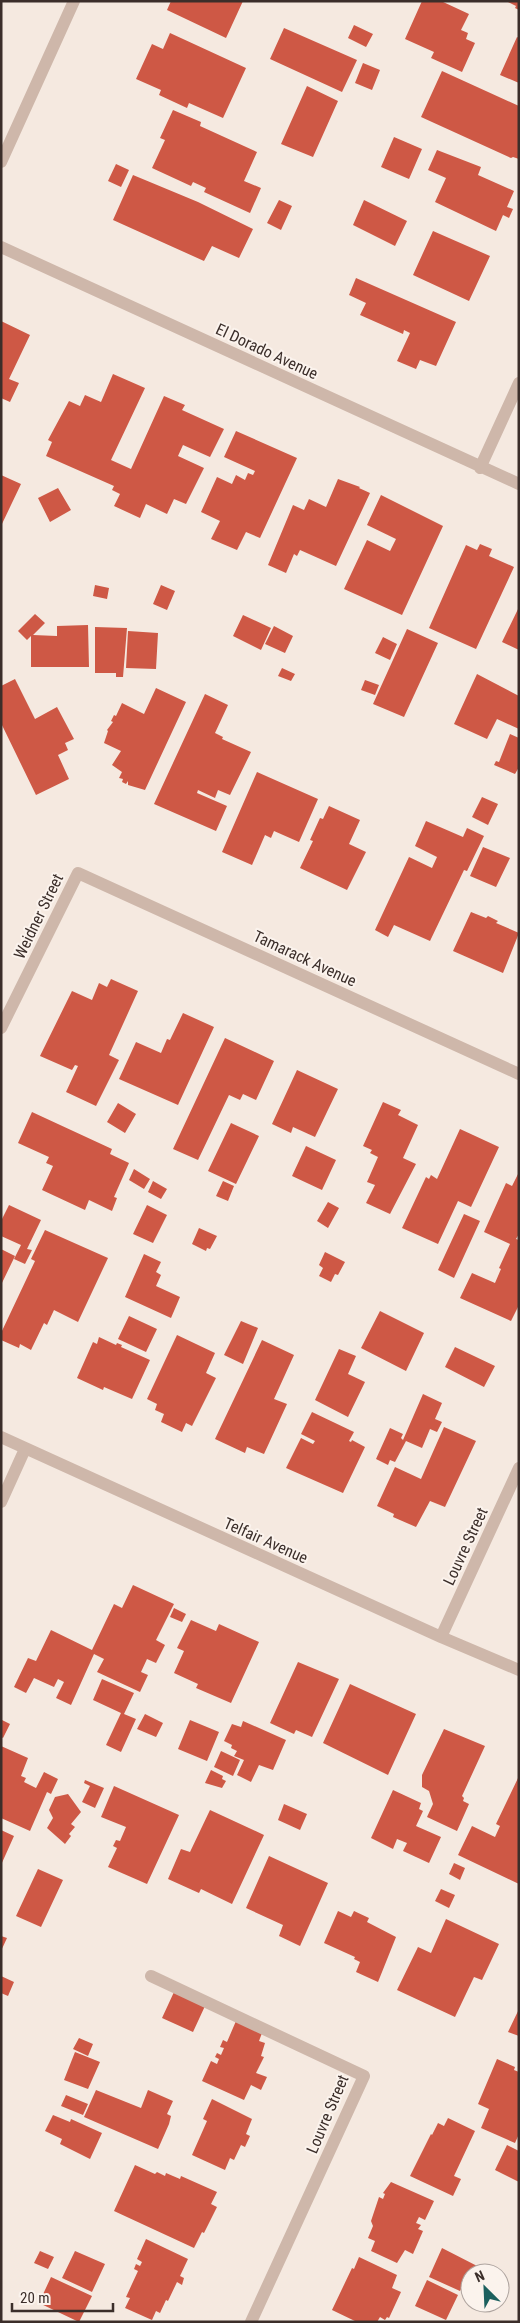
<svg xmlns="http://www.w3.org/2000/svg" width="520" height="2323" viewBox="0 0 520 2323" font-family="'Roboto Condensed',sans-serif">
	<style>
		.building { fill: #ce5845 }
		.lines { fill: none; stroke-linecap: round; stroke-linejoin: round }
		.minor { stroke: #ceb7aa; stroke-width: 12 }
		.labels { text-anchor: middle; stroke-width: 4; stroke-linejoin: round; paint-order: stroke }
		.street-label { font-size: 16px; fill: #3b2e2a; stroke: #fbf3ed }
	</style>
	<rect width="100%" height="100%" fill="#f5e9e0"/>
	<path class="building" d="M 171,1 L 243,1 L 226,38 L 167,10 Z
		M 422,1 L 441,1 L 469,14 L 461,30 L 468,33 L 466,39 L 475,43 L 462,72 L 431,58 L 434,52 L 405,39 Z
		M 506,1 L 519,1 L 519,10 L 515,8 L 516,6 Z
		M 354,25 L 373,34 L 366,47 L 348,38 Z
		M 284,28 L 357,60 L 342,92 L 270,59 Z
		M 170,33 L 246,68 L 223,118 L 189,103 L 187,108 L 159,95 L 161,90 L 136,79 L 152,44 L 163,49 Z
		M 517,37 L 519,38 L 519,83 L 500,75 Z
		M 363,63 L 380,70 L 372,90 L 355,83 Z
		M 442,71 L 519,106 L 519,159 L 513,157 L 511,158 L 421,117 Z
		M 307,86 L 338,101 L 313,157 L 281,144 Z
		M 173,110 L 201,122 L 200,126 L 257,152 L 244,181 L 261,188 L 250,213 L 204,192 L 206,188 L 193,182 L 191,186 L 152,168 L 165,140 L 160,138 Z
		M 394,137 L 422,149 L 409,179 L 381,167 Z
		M 437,150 L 481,167 L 478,175 L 514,191 L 507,207 L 513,209 L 509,218 L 503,215 L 496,231 L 435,202 L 446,178 L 428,170 Z
		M 116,164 L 129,170 L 121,187 L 108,181 Z
		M 133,175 L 198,202 L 253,229 L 239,258 L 212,246 L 204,261 L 113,220 Z
		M 279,200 L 292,206 L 281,230 L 267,223 Z
		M 364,200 L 407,221 L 395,246 L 353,225 Z
		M 433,231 L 490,256 L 469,301 L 413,275 Z
		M 356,278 L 456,322 L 436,366 L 420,360 L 416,369 L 397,361 L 410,333 L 404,330 L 403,334 L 360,315 L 366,303 L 349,295 Z
		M 1,321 L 30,335 L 9,379 L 19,383 L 10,402 L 1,398 Z
		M 113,374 L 145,388 L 111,460 L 131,469 L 164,396 L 185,405 L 182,410 L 224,429 L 210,457 L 183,445 L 178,456 L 204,468 L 186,504 L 174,499 L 167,514 L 146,504 L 140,518 L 114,506 L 120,494 L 112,490 L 114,486 L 46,456 L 52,442 L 48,440 L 69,401 L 80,406 L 85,395 L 101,402 Z
		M 236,431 L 297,458 L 260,538 L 246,532 L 237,550 L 211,539 L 220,521 L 201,512 L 217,477 L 232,484 L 236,475 L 245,480 L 248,473 L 253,475 L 255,471 L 224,457 Z
		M 1,475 L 21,484 L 1,526 Z
		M 338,479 L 360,487 L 359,488 L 370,493 L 336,566 L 300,550 L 297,556 L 294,554 L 286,573 L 268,565 L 293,505 L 304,510 L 309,499 L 326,507 Z
		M 58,488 L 71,510 L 50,522 L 38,498 Z
		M 381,495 L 443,526 L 402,615 L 344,589 L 367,540 L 390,551 L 396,539 L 367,525 Z
		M 480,544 L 492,549 L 489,556 L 514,567 L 476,649 L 429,628 L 466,545 L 477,550 Z
		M 95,585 L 109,588 L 107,599 L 93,596 Z
		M 161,585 L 175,591 L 167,610 L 153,604 Z
		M 519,607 L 519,650 L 502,642 Z
		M 35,614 L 45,623 L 33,635 L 57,636 L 57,626 L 88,625 L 89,667 L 31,667 L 31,636 L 27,640 L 18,631 Z
		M 243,615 L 271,628 L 261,650 L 233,636 Z
		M 274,626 L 293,636 L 285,653 L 265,644 Z
		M 95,627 L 127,628 L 123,677 L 116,677 L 116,673 L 95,673 Z
		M 407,629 L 438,643 L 404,717 L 373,704 Z
		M 128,631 L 158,633 L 156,669 L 126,668 Z
		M 383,637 L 397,644 L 390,660 L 375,653 Z
		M 282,668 L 295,674 L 291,681 L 278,676 Z
		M 477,674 L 519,696 L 519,729 L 497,719 L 487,739 L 454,724 Z
		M 15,679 L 35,719 L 57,707 L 74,739 L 65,743 L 68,750 L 58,755 L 69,779 L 36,795 L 1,723 L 1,686 Z
		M 365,680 L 379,685 L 375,695 L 361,690 Z
		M 156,688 L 186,702 L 145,790 L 128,785 L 128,781 L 126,784 L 122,782 L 123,779 L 119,778 L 122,772 L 112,765 L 121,751 L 104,743 L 108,731 L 107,730 L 113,722 L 111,721 L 114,715 L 116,716 L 122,703 L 144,714 Z
		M 205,694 L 228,705 L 215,733 L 223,737 L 222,739 L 251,752 L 230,795 L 218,790 L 215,798 L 198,790 L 197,793 L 227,806 L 216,831 L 154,804 Z
		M 510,734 L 519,738 L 519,767 L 515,774 L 494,765 L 496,761 L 499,762 Z
		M 257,772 L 318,799 L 299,842 L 274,831 L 271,838 L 265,835 L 252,865 L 222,852 Z
		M 482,797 L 498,804 L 488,825 L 472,817 Z
		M 329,806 L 360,820 L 349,844 L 366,852 L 347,890 L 300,868 L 313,841 L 310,840 L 320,818 L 323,819 Z
		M 426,821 L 463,837 L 467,828 L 484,836 L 467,871 L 464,870 L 430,941 L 394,925 L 388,937 L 375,930 L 409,857 L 432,868 L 437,857 L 415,846 Z
		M 483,847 L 510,858 L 496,887 L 470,876 Z
		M 471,912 L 486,918 L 488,916 L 498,921 L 496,923 L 519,933 L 503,973 L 453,951 Z
		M 111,979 L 138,991 L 109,1055 L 119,1060 L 96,1106 L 66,1092 L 78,1066 L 75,1065 L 72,1070 L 40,1056 L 72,991 L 92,1000 L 99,983 L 107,987 Z
		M 183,1013 L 214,1027 L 178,1105 L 119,1079 L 136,1042 L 161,1053 L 167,1039 L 170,1040 Z
		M 225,1038 L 274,1061 L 256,1100 L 243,1094 L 240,1100 L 229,1095 L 198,1160 L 173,1149 Z
		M 297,1070 L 338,1089 L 315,1137 L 293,1127 L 291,1133 L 272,1124 Z
		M 383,1102 L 401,1110 L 398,1115 L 418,1125 L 403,1158 L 416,1164 L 390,1214 L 366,1203 L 375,1185 L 367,1182 L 378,1157 L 370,1153 L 372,1150 L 363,1146 Z
		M 118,1103 L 136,1114 L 125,1133 L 107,1122 Z
		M 32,1112 L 112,1149 L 110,1154 L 129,1163 L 114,1197 L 117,1198 L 112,1211 L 89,1200 L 85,1210 L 42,1190 L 53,1166 L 46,1163 L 49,1157 L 18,1143 Z
		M 231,1123 L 259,1136 L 236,1184 L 208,1171 Z
		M 460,1129 L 499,1147 L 471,1207 L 458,1201 L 438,1244 L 402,1228 L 426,1177 L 429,1179 L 431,1175 L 437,1179 Z
		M 306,1146 L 336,1160 L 322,1190 L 292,1176 Z
		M 134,1169 L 150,1179 L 144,1189 L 129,1180 Z
		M 519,1172 L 519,1234 L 516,1239 L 519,1240 L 519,1305 L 511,1321 L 460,1298 L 472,1273 L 495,1283 L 501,1269 L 499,1268 L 510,1244 L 484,1232 L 506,1183 L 512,1186 Z
		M 153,1181 L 167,1189 L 161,1199 L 148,1192 Z
		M 223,1181 L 234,1186 L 228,1201 L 216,1196 Z
		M 328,1202 L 339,1208 L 328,1228 L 317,1221 Z
		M 9,1205 L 41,1220 L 27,1249 L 32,1250 L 25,1264 L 14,1259 L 21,1245 L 1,1236 L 1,1221 Z
		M 147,1205 L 167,1215 L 153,1243 L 133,1234 Z
		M 464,1214 L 480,1221 L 454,1278 L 438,1270 Z
		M 199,1228 L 217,1236 L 210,1249 L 207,1248 L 206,1251 L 192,1244 Z
		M 45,1230 L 108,1258 L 78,1322 L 54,1310 L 47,1325 L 44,1323 L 31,1350 L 20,1344 L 19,1348 L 1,1340 L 1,1333 L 35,1261 L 31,1259 Z
		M 1,1249 L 15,1256 L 1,1285 Z
		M 325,1252 L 345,1262 L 338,1275 L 335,1274 L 331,1282 L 319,1276 L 323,1268 L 319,1265 Z
		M 144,1254 L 161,1262 L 156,1272 L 161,1275 L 156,1286 L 180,1297 L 171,1318 L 125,1297 Z
		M 380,1311 L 424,1333 L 406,1371 L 361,1348 Z
		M 129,1316 L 157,1329 L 146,1352 L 118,1339 Z
		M 241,1321 L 258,1328 L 243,1364 L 224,1355 Z
		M 177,1335 L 215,1353 L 206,1373 L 216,1378 L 192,1426 L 186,1423 L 182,1432 L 161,1422 L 164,1414 L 155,1410 L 157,1404 L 147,1399 Z
		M 99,1337 L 116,1345 L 117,1343 L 122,1345 L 121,1347 L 150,1360 L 132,1399 L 104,1387 L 103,1390 L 77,1378 L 93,1342 L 97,1344 Z
		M 262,1340 L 294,1355 L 274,1399 L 287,1404 L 264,1454 L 247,1447 L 245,1453 L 215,1439 Z
		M 455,1347 L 495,1366 L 484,1387 L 445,1367 Z
		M 339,1349 L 356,1356 L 348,1374 L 365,1382 L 348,1417 L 315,1400 Z
		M 423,1394 L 442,1403 L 435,1419 L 442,1422 L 437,1432 L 430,1429 L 422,1448 L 406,1441 L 395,1462 L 390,1460 L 388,1465 L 376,1459 L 390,1428 L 403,1434 L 401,1438 L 403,1440 Z
		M 312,1412 L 354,1432 L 349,1441 L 351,1442 L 352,1440 L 365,1447 L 343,1493 L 286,1468 L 301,1438 L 313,1444 L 315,1441 L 301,1434 Z
		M 444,1427 L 476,1441 L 445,1507 L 430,1501 L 416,1527 L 393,1517 L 394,1514 L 377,1506 L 395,1467 L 421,1479 Z
		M 133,1585 L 174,1604 L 156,1640 L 165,1645 L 156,1663 L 147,1659 L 141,1672 L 148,1675 L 140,1692 L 97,1672 L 104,1659 L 94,1654 L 71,1705 L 56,1698 L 64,1682 L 58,1679 L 54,1687 L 34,1678 L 26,1693 L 14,1687 L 28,1658 L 36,1661 L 51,1630 L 92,1650 L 114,1604 L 122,1608 Z
		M 174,1608 L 186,1614 L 182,1622 L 170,1617 Z
		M 191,1620 L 216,1631 L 219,1624 L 259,1642 L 231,1703 L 196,1688 L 198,1684 L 174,1673 L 184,1651 L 177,1648 Z
		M 298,1662 L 339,1679 L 312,1737 L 296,1730 L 294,1734 L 270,1723 Z
		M 102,1679 L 134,1693 L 124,1714 L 136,1719 L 121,1752 L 106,1745 L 121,1713 L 93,1700 Z
		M 350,1684 L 416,1714 L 388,1775 L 323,1743 Z
		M 145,1714 L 163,1723 L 156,1737 L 137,1729 Z
		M 2,1720 L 10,1724 L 3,1738 L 1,1737 Z
		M 190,1720 L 219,1732 L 207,1761 L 178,1749 Z
		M 243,1721 L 286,1740 L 273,1770 L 259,1765 L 251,1782 L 237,1775 L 244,1760 L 234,1756 L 237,1751 L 231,1748 L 232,1745 L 224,1741 L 232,1724 L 241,1727 Z
		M 444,1729 L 485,1746 L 462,1796 L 464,1798 L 463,1801 L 469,1804 L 457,1831 L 427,1817 L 433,1804 L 429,1791 L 422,1787 L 422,1775 Z
		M 1,1746 L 28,1758 L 21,1776 L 26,1778 L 24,1782 L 36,1788 L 44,1772 L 58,1779 L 51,1794 L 47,1792 L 30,1831 L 1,1818 Z
		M 221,1751 L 240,1760 L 233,1776 L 214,1767 Z
		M 211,1770 L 223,1776 L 222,1779 L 226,1781 L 222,1788 L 205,1783 Z
		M 519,1776 L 519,1884 L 458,1855 L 472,1826 L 495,1837 L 500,1826 L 496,1824 Z
		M 85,1780 L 104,1788 L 95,1808 L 82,1802 L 90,1786 L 84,1783 Z
		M 114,1786 L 179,1815 L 147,1884 L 108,1867 L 117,1848 L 113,1846 L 116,1840 L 120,1841 L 126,1827 L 101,1817 Z
		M 393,1790 L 421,1803 L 419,1809 L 423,1811 L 416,1826 L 441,1837 L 429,1863 L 403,1851 L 407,1843 L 397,1839 L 393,1849 L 371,1838 Z
		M 68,1794 L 81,1812 L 71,1824 L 75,1827 L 69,1834 L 71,1836 L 65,1844 L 47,1828 L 53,1818 L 49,1810 L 55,1797 Z
		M 284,1804 L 307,1814 L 300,1830 L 278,1820 Z
		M 210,1810 L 264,1835 L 232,1904 L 201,1889 L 199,1893 L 168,1879 L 181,1849 L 190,1852 Z
		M 1,1830 L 14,1836 L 1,1865 Z
		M 269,1856 L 328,1883 L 300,1946 L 279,1936 L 283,1925 L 246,1908 Z
		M 454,1863 L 465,1868 L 460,1880 L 449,1874 Z
		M 38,1869 L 63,1880 L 41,1927 L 16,1916 Z
		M 441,1889 L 455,1895 L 449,1908 L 435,1901 Z
		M 338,1911 L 351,1917 L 354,1911 L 369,1918 L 367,1922 L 396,1937 L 378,1982 L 356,1972 L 360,1962 L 354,1959 L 355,1957 L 324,1943 Z
		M 446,1919 L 499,1944 L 482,1980 L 474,1977 L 455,2017 L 397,1990 L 418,1947 L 431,1953 Z
		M 1,1936 L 7,1938 L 1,1951 Z
		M 1,1976 L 14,1982 L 8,1996 L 1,1993 Z
		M 174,1992 L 205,2006 L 193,2032 L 162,2018 Z
		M 519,2009 L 519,2036 L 508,2032 Z
		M 236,2021 L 262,2033 L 259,2041 L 265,2043 L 261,2056 L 264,2057 L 256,2073 L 267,2077 L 261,2090 L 251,2085 L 244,2100 L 202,2081 L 211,2061 L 217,2064 L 219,2059 L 215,2057 L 217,2053 L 221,2055 L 224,2048 L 220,2047 L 223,2040 L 227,2042 Z
		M 79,2038 L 93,2044 L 88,2056 L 73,2049 Z
		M 75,2052 L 100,2062 L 88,2089 L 64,2080 Z
		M 497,2059 L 515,2067 L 514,2070 L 519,2072 L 519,2134 L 515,2143 L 481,2128 L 489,2109 L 478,2104 Z
		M 96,2090 L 141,2108 L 148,2090 L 173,2101 L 167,2114 L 171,2116 L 169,2124 L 158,2149 L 84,2117 Z
		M 66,2095 L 88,2104 L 83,2115 L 61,2106 Z
		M 212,2099 L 252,2119 L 246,2134 L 250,2136 L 245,2147 L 241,2145 L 234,2160 L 230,2158 L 225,2170 L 192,2155 L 207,2121 L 203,2119 Z
		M 53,2115 L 70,2122 L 71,2119 L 102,2133 L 90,2159 L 60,2144 L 62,2139 L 45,2131 Z
		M 448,2118 L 475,2131 L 454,2176 L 461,2179 L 453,2196 L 410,2176 L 431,2134 L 432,2135 L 438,2123 L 444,2126 Z
		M 507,2145 L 519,2151 L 519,2182 L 495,2170 Z
		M 135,2165 L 155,2174 L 157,2172 L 165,2176 L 166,2173 L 180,2179 L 181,2176 L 217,2192 L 211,2204 L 217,2207 L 204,2233 L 202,2232 L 194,2248 L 114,2211 Z
		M 391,2182 L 434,2201 L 425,2220 L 419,2217 L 416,2223 L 421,2225 L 418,2229 L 423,2231 L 413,2254 L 405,2250 L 397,2263 L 371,2251 L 375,2241 L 368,2238 L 373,2226 L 371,2221 L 379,2197 L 383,2199 L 385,2194 L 383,2193 Z
		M 146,2239 L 188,2259 L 180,2276 L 184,2278 L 182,2285 L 177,2282 L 168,2301 L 166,2300 L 160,2313 L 156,2311 L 152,2320 L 125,2308 L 130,2298 L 126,2297 L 138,2271 L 134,2269 L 136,2264 L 140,2266 L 142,2262 L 137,2259 Z
		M 442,2248 L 483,2269 L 481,2273 L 470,2273 L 470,2293 L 461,2289 L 460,2291 L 429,2277 Z
		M 40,2251 L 54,2257 L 48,2269 L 34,2263 Z
		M 75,2251 L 105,2264 L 92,2292 L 62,2278 Z
		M 359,2257 L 397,2275 L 392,2288 L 401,2292 L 389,2318 L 387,2317 L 385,2320 L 380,2317 L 377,2322 L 357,2322 L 332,2310 L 352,2268 L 354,2269 Z
		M 51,2277 L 92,2296 L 79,2322 L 39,2303 Z
		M 427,2280 L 458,2295 L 446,2320 L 415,2306 Z"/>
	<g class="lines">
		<path class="minor" d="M 1,162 L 74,1
			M 1,247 L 519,484
			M 480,468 L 519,383
			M 1,1028 L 78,873 L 519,1074
			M 1,1437 L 441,1637 L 519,1670
			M 1,1502 L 25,1449
			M 441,1637 L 519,1468
			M 151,1976 L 364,2076 L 251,2322"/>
	</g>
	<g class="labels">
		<g class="street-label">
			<text transform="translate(267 351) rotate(25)" y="6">El Dorado Avenue</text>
			<text transform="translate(38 916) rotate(-64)" y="6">Weidner Street</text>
			<text transform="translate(305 958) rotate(25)" y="6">Tamarack Avenue</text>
			<text transform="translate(266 1540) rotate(24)" y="6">Telfair Avenue</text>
			<text transform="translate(465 1546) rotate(-65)" y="6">Louvre Street</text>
			<text transform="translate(327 2114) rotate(-67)" y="6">Louvre Street</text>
		</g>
	</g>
	<rect width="520" height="2323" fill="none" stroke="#3b2e2a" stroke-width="5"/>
	<g transform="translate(485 2288) rotate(336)"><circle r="24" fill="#fbf3ed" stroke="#aea49f"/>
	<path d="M0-4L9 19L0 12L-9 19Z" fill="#1c605e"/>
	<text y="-8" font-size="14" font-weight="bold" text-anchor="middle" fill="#3b2e2a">N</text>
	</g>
	<path d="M12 2303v8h101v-8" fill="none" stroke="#3b2e2a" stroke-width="2.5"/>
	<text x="20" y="2303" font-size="15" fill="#3b2e2a" stroke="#fbf3ed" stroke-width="4" paint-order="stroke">20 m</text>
</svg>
